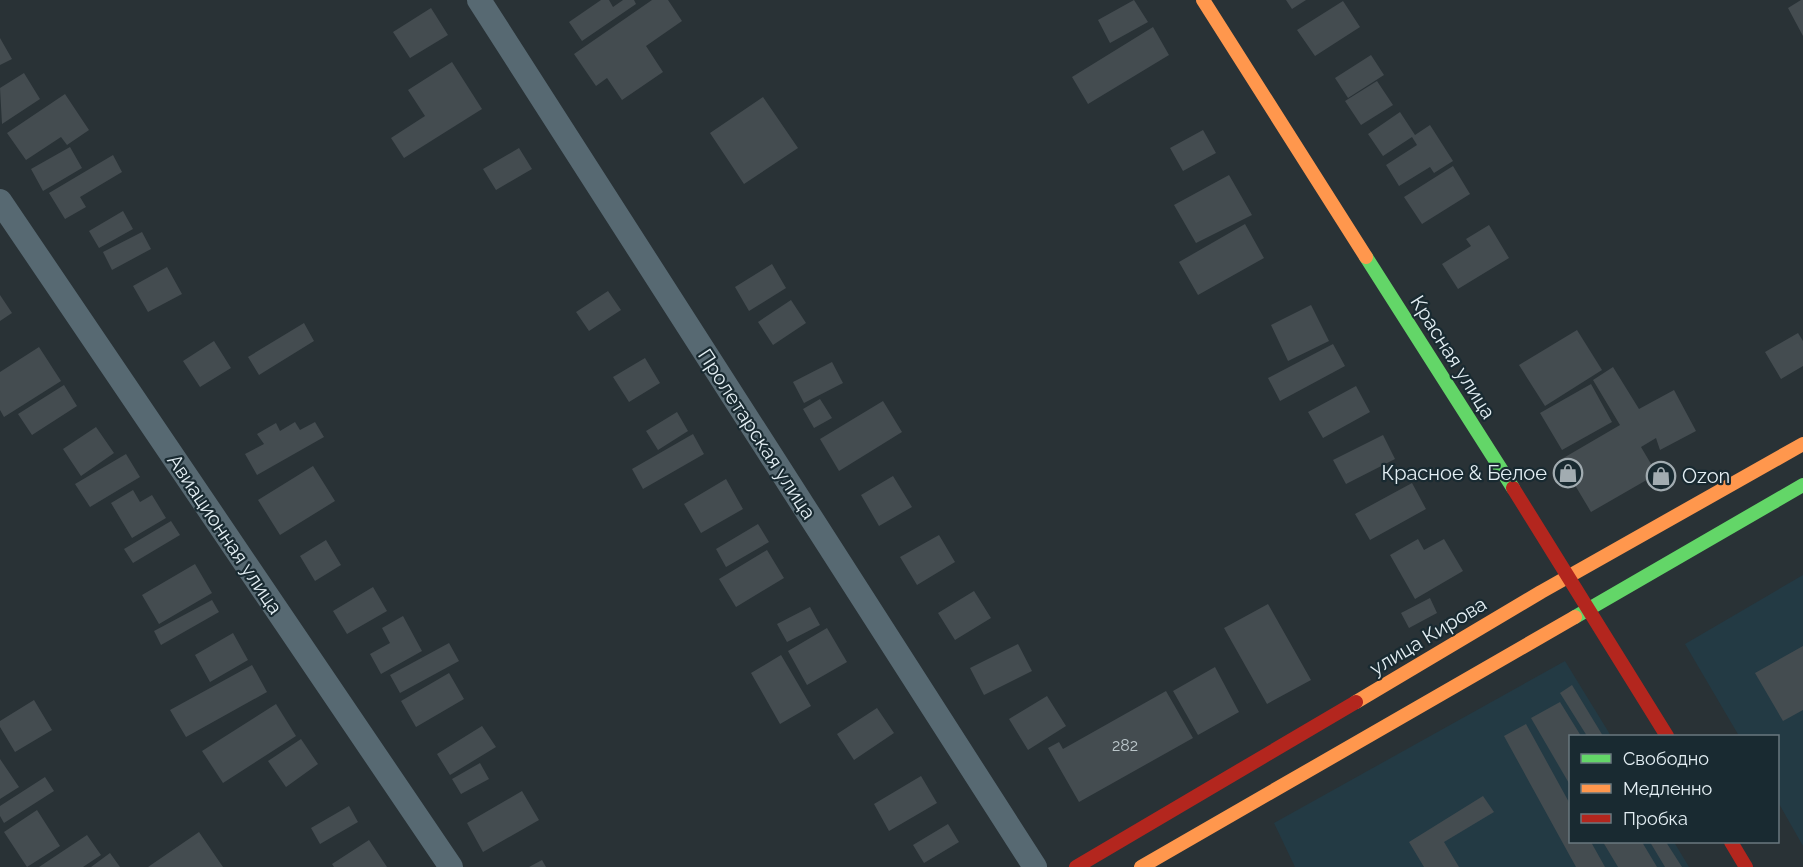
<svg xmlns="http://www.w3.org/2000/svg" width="1803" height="867" viewBox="0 0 1803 867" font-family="Raleway,sans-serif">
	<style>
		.built { fill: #233a44 }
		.building { fill: #444c50 }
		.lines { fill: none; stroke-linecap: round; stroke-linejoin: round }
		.street { stroke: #576972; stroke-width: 24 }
		.fast { stroke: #63d668; stroke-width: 14 }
		.slow { stroke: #ff974d; stroke-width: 14 }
		.jam { stroke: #b3261e; stroke-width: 14 }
		.labels { text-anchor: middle; stroke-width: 4.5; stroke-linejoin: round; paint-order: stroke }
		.number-label { font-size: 16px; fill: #bbc6ca }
		.street-label { font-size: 20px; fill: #e3eef3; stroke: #192a31 }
		.poi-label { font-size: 20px; fill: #e3eef3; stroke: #192a31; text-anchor: end }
	</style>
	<rect width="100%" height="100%" fill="#293236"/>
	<path class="built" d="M 1803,575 L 1803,846 L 1778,802 L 1778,736 L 1739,736 L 1685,644 Z
		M 1565,661 L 1611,736 L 1570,736 L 1570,842 L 1674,842 L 1689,867 L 1295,867 L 1274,823 Z"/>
	<path class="building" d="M 601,0 L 609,0 L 613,7 L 623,0 L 634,0 L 636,4 L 582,41 L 569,22 Z
		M 652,0 L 668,0 L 682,21 L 646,46 L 663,72 L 622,100 L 607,78 L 596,86 L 574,54 Z
		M 1134,0 L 1148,22 L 1110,43 L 1098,20 Z
		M 1286,0 L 1306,0 L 1292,9 Z
		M 1801,0 L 1803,0 L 1803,36 L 1788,8 Z
		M 1343,1 L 1360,27 L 1315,56 L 1297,30 Z
		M 431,8 L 448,35 L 410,58 L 393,32 Z
		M 1153,27 L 1169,55 L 1088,104 L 1072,77 Z
		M 0,38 L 12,59 L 0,65 Z
		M 1371,55 L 1384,75 L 1348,98 L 1335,78 Z
		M 452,62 L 482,109 L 404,158 L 391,138 L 425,116 L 408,90 Z
		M 24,73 L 40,99 L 2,124 L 0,88 Z
		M 1377,81 L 1393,105 L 1361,125 L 1345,101 Z
		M 65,94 L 89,130 L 67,145 L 61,137 L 26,160 L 7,133 Z
		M 763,97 L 798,148 L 744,184 L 710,133 Z
		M 1400,112 L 1415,135 L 1430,125 L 1453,161 L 1434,173 L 1430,167 L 1399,186 L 1386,165 L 1417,145 L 1412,137 L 1383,156 L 1368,134 Z
		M 1203,130 L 1216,153 L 1183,171 L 1170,148 Z
		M 70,147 L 82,168 L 43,191 L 31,169 Z
		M 519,148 L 532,169 L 496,190 L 483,169 Z
		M 113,155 L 122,172 L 80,197 L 86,207 L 65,219 L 49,193 Z
		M 1453,166 L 1470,194 L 1422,224 L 1404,197 Z
		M 1229,175 L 1252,215 L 1196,243 L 1174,205 Z
		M 123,211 L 133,229 L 99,248 L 89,231 Z
		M 1245,224 L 1264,258 L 1198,295 L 1179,262 Z
		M 1489,225 L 1509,258 L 1458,289 L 1442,264 L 1471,246 L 1466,239 Z
		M 142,232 L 151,249 L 112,270 L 103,252 Z
		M 772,264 L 786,288 L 749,311 L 735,287 Z
		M 167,267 L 182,294 L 148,312 L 133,286 Z
		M 608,291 L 621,310 L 589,331 L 576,312 Z
		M 0,295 L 12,313 L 0,321 Z
		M 791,300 L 806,323 L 773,345 L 758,322 Z
		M 1311,305 L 1329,341 L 1288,361 L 1271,325 Z
		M 304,323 L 314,341 L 259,375 L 248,357 Z
		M 1577,330 L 1602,370 L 1545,406 L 1519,365 Z
		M 1798,333 L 1803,341 L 1803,366 L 1781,379 L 1765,352 Z
		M 214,341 L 231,368 L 200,387 L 183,361 Z
		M 1333,344 L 1345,366 L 1280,401 L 1268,378 Z
		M 39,347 L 61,381 L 4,417 L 0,410 L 0,372 Z
		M 645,358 L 660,383 L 629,402 L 613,377 Z
		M 832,362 L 843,383 L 804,403 L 793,382 Z
		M 1613,367 L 1639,409 L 1674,390 L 1696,431 L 1660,450 L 1656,438 L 1641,447 L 1657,474 L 1591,512 L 1560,460 L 1620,425 L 1593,380 Z
		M 1591,384 L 1612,422 L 1562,450 L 1540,413 Z
		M 64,385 L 77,406 L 32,435 L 18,414 Z
		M 1356,386 L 1370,412 L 1323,438 L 1308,412 Z
		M 820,399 L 832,418 L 814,428 L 803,409 Z
		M 883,401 L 902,432 L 839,471 L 820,439 Z
		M 677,412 L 688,431 L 658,450 L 646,431 Z
		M 295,422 L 300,430 L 315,422 L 324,437 L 257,475 L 245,454 L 264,444 L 257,434 L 276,423 L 280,431 Z
		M 96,427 L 114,453 L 81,476 L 63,449 Z
		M 693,434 L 704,454 L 643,489 L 632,469 Z
		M 1383,435 L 1395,459 L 1346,484 L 1333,460 Z
		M 126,454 L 140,477 L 90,507 L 75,484 Z
		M 313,466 L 335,501 L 280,535 L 258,500 Z
		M 893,476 L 912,507 L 879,526 L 861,495 Z
		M 726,479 L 743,509 L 701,533 L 684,504 Z
		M 1412,483 L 1426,509 L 1370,540 L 1355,514 Z
		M 133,490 L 140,502 L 152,495 L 166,518 L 132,538 L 111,503 Z
		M 171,521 L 180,535 L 133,563 L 124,549 Z
		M 758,524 L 769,542 L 726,567 L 716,549 Z
		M 939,535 L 955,562 L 917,585 L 900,557 Z
		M 1418,539 L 1424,550 L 1444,539 L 1463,571 L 1415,599 L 1390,555 Z
		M 326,540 L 341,565 L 315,581 L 300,556 Z
		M 767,550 L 784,578 L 736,607 L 719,579 Z
		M 195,564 L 212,593 L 159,624 L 142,595 Z
		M 373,587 L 387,611 L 347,634 L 333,611 Z
		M 974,591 L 991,618 L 955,640 L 938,613 Z
		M 1430,598 L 1437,613 L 1409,628 L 1401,613 Z
		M 212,600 L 219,612 L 161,645 L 154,631 Z
		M 1268,604 L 1311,680 L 1267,704 L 1224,628 Z
		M 810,607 L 820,625 L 787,642 L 777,624 Z
		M 403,616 L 422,651 L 381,674 L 370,654 L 390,643 L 382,628 Z
		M 827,628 L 847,662 L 807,685 L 788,651 Z
		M 233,633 L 248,660 L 210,682 L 195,655 Z
		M 449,643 L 459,661 L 400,693 L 390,675 Z
		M 1018,644 L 1032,671 L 984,695 L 970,668 Z
		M 1803,646 L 1803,710 L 1783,721 L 1755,673 Z
		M 781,655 L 811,706 L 780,724 L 751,673 Z
		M 252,665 L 267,692 L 186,737 L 170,710 Z
		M 1215,667 L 1239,712 L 1198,735 L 1173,691 Z
		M 449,673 L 464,699 L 416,727 L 401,701 Z
		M 1572,685 L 1603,736 L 1587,736 L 1560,693 Z
		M 1166,691 L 1193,738 L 1079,802 L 1048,748 L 1059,742 L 1063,749 Z
		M 1047,696 L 1066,726 L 1028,750 L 1009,719 Z
		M 34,700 L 52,730 L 15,752 L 0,727 L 0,721 Z
		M 1560,702 L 1581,736 L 1570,736 L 1570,785 L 1531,718 Z
		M 276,704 L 296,736 L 223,783 L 202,751 Z
		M 877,708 L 894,733 L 854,760 L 837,734 Z
		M 1526,724 L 1570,804 L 1570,842 L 1591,842 L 1605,867 L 1576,867 L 1504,736 Z
		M 482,726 L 496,747 L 450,775 L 437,754 Z
		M 301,739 L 318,764 L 286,787 L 268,761 Z
		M 0,759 L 19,787 L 0,799 Z
		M 480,763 L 489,779 L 461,794 L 452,779 Z
		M 921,776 L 937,803 L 889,831 L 874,804 Z
		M 45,777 L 54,791 L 4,823 L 0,816 L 0,806 Z
		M 522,791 L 539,820 L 483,852 L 467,823 Z
		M 1483,796 L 1494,812 L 1444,842 L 1459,867 L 1424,867 L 1409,842 Z
		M 349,806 L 358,822 L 320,844 L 311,828 Z
		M 37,810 L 60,846 L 27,867 L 4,832 Z
		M 948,824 L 959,842 L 924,863 L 913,845 Z
		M 199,832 L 223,867 L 148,867 Z
		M 87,835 L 101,855 L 83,867 L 39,867 Z
		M 369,840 L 387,867 L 334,867 L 332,864 Z
		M 1603,842 L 1642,842 L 1657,867 L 1618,867 Z
		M 1650,842 L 1666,842 L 1682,867 L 1665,867 Z
		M 110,853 L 120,867 L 91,867 Z
		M 542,860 L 546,867 L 529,867 Z"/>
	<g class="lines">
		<path class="street" d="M 479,0 L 1035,867
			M 0,201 L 451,867"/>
		<path class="fast" d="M 1366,257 L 1513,488
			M 1575,617 L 1803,485"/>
		<path class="slow" d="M 1203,0 L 1366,257
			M 1356,702 L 1541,592 L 1803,444
			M 1141,867 L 1575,617"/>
		<path class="jam" d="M 1513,488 L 1667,736
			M 1731,842 L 1746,867
			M 1076,867 L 1356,702"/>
	</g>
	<defs>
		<g id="shop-ring" transform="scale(1.5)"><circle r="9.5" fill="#192a31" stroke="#a2acb1" stroke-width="1.5"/><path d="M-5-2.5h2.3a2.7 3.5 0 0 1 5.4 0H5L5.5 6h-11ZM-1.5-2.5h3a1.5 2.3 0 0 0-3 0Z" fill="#a2acb1"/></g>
	</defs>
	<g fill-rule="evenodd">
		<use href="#shop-ring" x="1568" y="473"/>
		<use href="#shop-ring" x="1661" y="476"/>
	</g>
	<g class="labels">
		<g class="number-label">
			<text x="1125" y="751">282</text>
		</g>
		<g class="street-label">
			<text transform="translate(1453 357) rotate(58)" y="7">Красная улица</text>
			<text transform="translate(757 434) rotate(57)" y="7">Пролетарская улица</text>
			<text transform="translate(225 534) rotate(56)" y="7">Авиационная улица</text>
			<text transform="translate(1428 636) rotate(-31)" y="7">улица Кирова</text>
		</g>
		<g class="poi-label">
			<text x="1547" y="480">Красное &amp; Белое</text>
			<text x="1682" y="483" text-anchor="start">Ozon</text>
		</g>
	</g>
	<rect x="1569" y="735" width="210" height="108" fill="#192a31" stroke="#6a787f" stroke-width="1.5"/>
	<rect x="1581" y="754" width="30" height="9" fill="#63d668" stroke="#6a787f" stroke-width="1.5"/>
	<text x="1623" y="765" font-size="18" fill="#e3eef3">Свободно</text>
	<rect x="1581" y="784" width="30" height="9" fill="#ff974d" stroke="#6a787f" stroke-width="1.5"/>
	<text x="1623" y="795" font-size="18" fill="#e3eef3">Медленно</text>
	<rect x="1581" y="814" width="30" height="9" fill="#b3261e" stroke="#6a787f" stroke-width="1.5"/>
	<text x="1623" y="825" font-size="18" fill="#e3eef3">Пробка</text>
</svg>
